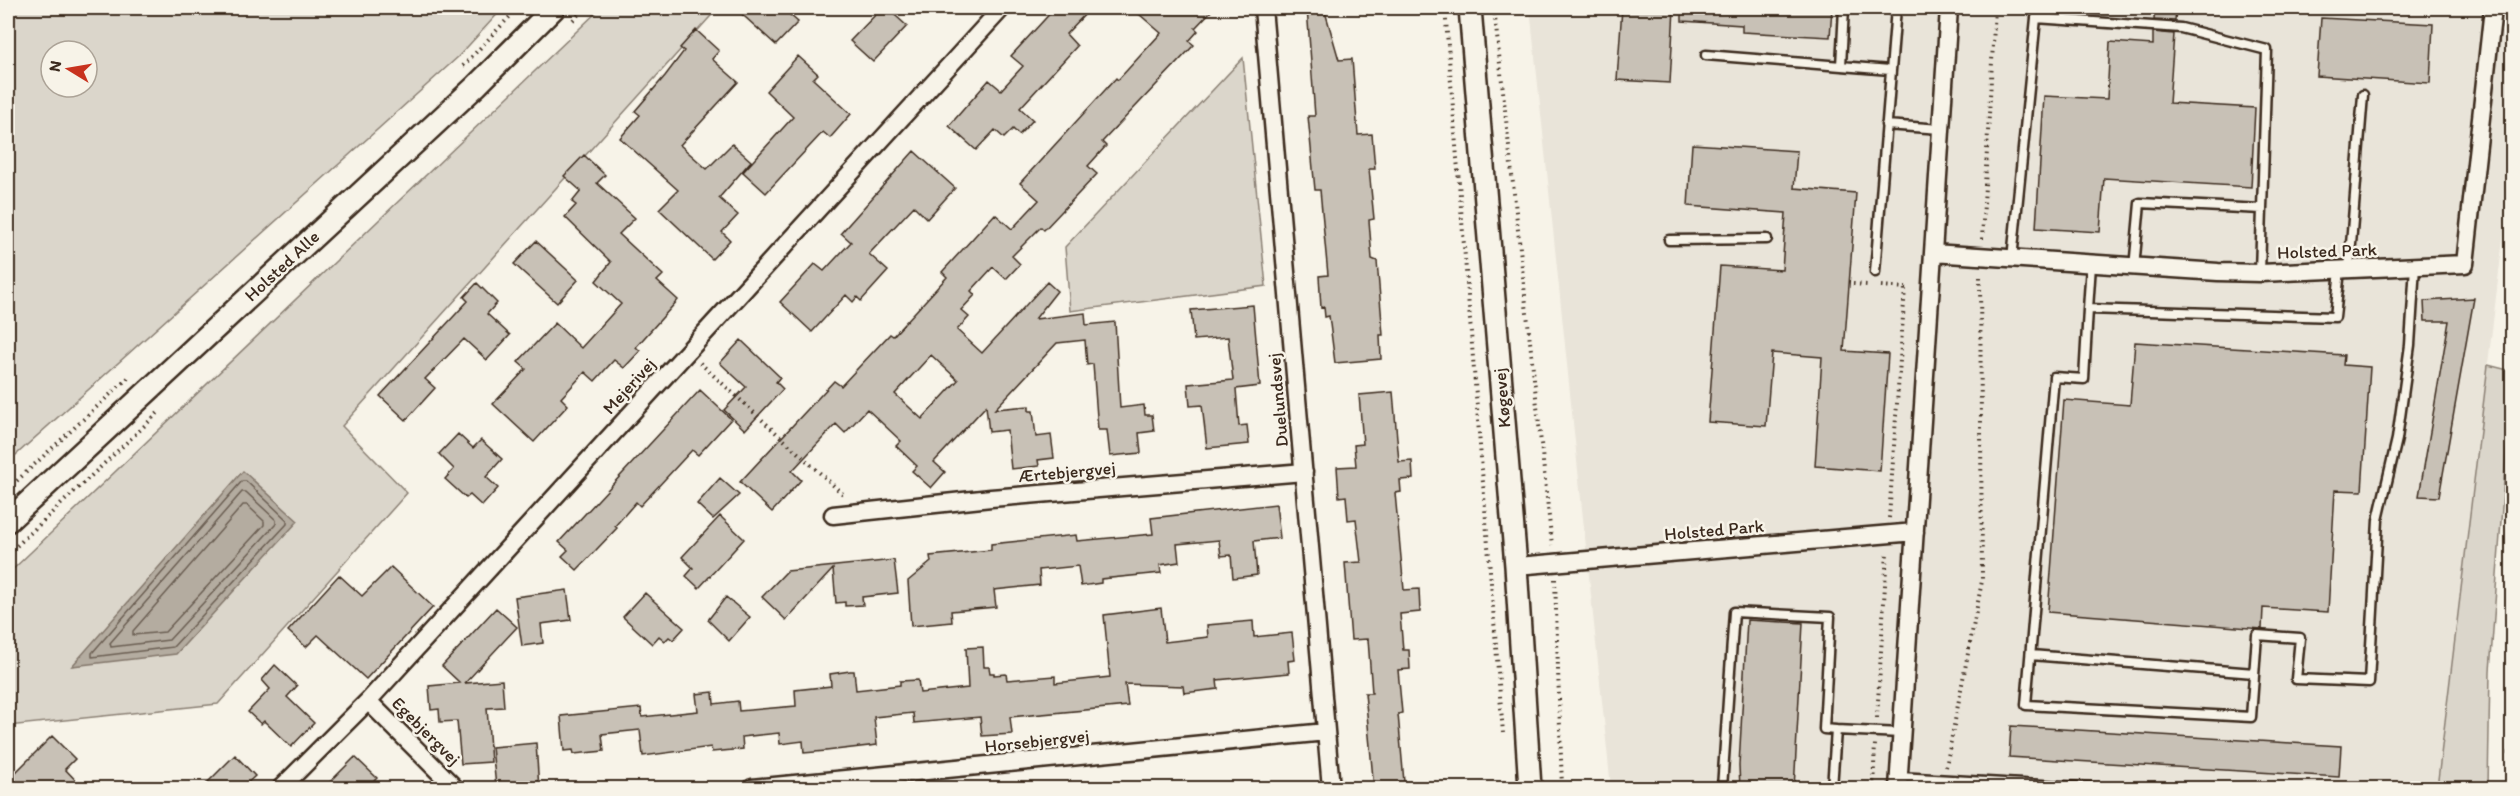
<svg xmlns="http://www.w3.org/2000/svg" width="2520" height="796" viewBox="0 0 2520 796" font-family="Itim,sans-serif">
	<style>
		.built { fill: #e9e4d9 }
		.green { fill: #dbd6cb; stroke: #8b8074; stroke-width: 1.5; fill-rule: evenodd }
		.water { fill: #b4aca0; stroke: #84786c; stroke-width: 1.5 }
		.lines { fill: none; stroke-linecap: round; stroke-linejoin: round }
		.shore { stroke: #6b5e52; stroke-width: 1.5 }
		.building { fill: #c8c1b6; stroke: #3b2a1e; stroke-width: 1.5; fill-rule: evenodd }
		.service-casing { stroke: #3b2a1e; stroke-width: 13 }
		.minor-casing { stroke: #3b2a1e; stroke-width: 21 }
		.tertiary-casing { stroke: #3b2a1e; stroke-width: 26 }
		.path { stroke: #3b2a1e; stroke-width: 4; stroke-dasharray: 1.5 4.5; stroke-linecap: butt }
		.service { stroke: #f7f3e8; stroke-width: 8 }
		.minor { stroke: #f7f3e8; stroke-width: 16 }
		.tertiary { stroke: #f7f3e8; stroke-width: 21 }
		.rail { stroke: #3b2a1e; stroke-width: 4.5 }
		.labels { text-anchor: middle; stroke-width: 5; stroke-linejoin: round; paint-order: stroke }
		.street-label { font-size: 18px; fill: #3b2a1e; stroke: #f7f3e8 }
	</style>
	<rect width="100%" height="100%" fill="#f7f3e8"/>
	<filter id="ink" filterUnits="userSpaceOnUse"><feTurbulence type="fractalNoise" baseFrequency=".0167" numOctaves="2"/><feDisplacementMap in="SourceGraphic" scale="12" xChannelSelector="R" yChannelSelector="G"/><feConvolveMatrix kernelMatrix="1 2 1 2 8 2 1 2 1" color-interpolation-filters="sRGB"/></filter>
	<g filter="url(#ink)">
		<path class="built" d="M 1530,8 L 2512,8 L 2512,164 L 2437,788 L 1611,788 Z"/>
		<path class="green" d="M 8,8 L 503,8 L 458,57 L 8,462 ZM 51,51 L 87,51 L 87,87 L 51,87 Z
			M 601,8 L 718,8 L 342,426 L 407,493 L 218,704 L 8,726 L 8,574 Z
			M 1243,58 L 1266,286 L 1070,311 L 1065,247 Z
			M 2488,365 L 2512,371 L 2490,671 L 2488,788 L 2437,788 Z"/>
		<path class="water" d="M 243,471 L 298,521 L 176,654 L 72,666 Z"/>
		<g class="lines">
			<path class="shore" d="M 242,481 L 246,481 L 287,520 L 287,524 L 173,647 L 92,657 L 92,653 Z
				M 242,492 L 246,492 L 276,520 L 276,524 L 169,640 L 111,647 L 110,643 Z
				M 243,505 L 247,505 L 264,521 L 264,525 L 165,632 L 133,635 L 133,631 Z"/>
		</g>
		<path class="building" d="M 735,8 L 782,8 L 798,22 L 776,45 Z
			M 882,8 L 887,8 L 907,26 L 873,62 L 850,41 Z
			M 1055,8 L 1091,8 L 1066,34 L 1077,46 L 1020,108 L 1033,120 L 1019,135 L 1013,129 L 1004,138 L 995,130 L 976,150 L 949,126 L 989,80 L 1001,90 L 1023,66 L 1011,56 Z
			M 1132,8 L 1214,8 L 1195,28 L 1198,31 L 1189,41 L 1194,45 L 1102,142 L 1106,146 L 1088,166 L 1097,174 L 1044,230 L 1041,227 L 1012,256 L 1020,264 L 1006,279 L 993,267 L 971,291 L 975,295 L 961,310 L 969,317 L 957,330 L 982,353 L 1047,282 L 1057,291 L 1035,319 L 1085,313 L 1086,325 L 1115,322 L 1120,408 L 1144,405 L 1145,415 L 1152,415 L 1154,431 L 1139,433 L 1141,453 L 1110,456 L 1107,430 L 1098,430 L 1093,364 L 1087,365 L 1085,340 L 1057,343 L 995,409 L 1029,406 L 1029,411 L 1033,411 L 1036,437 L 1051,435 L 1054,458 L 1038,460 L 1039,466 L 1011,469 L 1007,430 L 989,432 L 986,406 L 934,462 L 945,472 L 931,488 L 912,471 L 917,466 L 896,446 L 901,441 L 867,409 L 845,433 L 836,424 L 792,471 L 801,480 L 772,512 L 740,482 L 834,381 L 841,386 L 890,334 L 893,336 L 947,277 L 942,272 L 995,214 L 1012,229 L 1039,200 L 1020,183 L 1116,78 L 1118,80 L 1161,33 ZM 931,355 L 958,380 L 922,419 L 895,394 Z
			M 1307,8 L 1324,8 L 1339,60 L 1352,59 L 1358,135 L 1372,134 L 1375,169 L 1369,169 L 1374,219 L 1369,220 L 1372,259 L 1377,261 L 1383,335 L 1380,335 L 1381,359 L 1335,363 L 1329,316 L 1325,317 L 1324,307 L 1321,308 L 1319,276 L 1328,275 L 1320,190 L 1315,190 L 1308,116 L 1315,116 Z
			M 1622,8 L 1674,8 L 1670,83 L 1617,80 Z
			M 1682,8 L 1832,8 L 1830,37 L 1742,32 L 1742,25 L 1682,21 Z
			M 2155,8 L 2176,8 L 2175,21 L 2154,20 Z
			M 2321,18 L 2433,24 L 2430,83 L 2317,76 Z
			M 696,30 L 719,51 L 712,59 L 738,82 L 680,145 L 707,169 L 732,144 L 751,161 L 719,198 L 738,215 L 722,232 L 730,240 L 712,259 L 659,209 L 678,190 L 620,138 L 640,115 L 635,111 L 665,76 L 684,51 L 680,48 Z
			M 2153,32 L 2174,34 L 2169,103 L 2255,108 L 2251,187 L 2104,178 L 2100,232 L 2036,228 L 2044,96 L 2107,99 L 2110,42 L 2153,45 Z
			M 798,56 L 818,74 L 813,79 L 851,114 L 830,138 L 823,132 L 766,193 L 743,172 L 793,117 L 766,91 Z
			M 1692,144 L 1797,151 L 1794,188 L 1856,193 L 1844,351 L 1888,354 L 1880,471 L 1815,466 L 1822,357 L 1772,353 L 1766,426 L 1708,422 L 1720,266 L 1782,270 L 1786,213 L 1688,206 Z
			M 914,151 L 955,188 L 927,219 L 914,206 L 869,254 L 888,271 L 861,301 L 857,297 L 853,302 L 846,295 L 812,332 L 780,302 L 815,264 L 824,271 L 851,242 L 841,233 Z
			M 584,155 L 605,175 L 597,183 L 635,218 L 619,234 L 663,275 L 657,281 L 678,300 L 636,347 L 640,351 L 624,368 L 614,360 L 595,381 L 585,372 L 561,398 L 568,405 L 534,442 L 493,404 L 526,369 L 518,362 L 555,323 L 581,348 L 621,304 L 596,281 L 611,262 L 565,217 L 576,205 L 572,202 L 581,191 L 564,176 Z
			M 536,241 L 578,280 L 557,303 L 514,264 Z
			M 477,283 L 497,303 L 487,314 L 510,335 L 487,360 L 464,339 L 425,379 L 435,388 L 406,420 L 380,396 L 468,301 L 464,297 Z
			M 2474,298 L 2439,497 L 2419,496 L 2449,321 L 2425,321 L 2424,301 Z
			M 1253,305 L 1260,386 L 1236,389 L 1239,426 L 1247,425 L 1249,444 L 1207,448 L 1202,405 L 1190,406 L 1188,384 L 1233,380 L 1228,337 L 1194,340 L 1191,310 Z
			M 741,340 L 780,377 L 776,382 L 783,389 L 745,430 L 724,410 L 746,387 L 720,363 Z
			M 2135,342 L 2344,355 L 2343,365 L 2370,367 L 2362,491 L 2335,490 L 2328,612 L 2263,608 L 2262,629 L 2048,612 L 2064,400 L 2130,405 Z
			M 700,390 L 731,419 L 698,455 L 692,450 L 640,506 L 636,502 L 615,526 L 617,528 L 577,570 L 562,556 L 568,550 L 559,542 Z
			M 1393,392 L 1399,462 L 1412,461 L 1413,479 L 1400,480 L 1401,492 L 1395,493 L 1404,590 L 1419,589 L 1420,612 L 1400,614 L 1403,650 L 1409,650 L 1410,669 L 1398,670 L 1402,713 L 1398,714 L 1404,782 L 1399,782 L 1399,789 L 1374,789 L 1365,693 L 1372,693 L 1368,639 L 1351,640 L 1345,563 L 1361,562 L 1356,519 L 1348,520 L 1346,496 L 1339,497 L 1337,467 L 1356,466 L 1354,445 L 1363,444 L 1359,395 Z
			M 458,434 L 473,448 L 481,440 L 502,459 L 486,477 L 498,488 L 482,506 L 470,495 L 466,498 L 445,479 L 454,469 L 439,454 Z
			M 720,478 L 739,495 L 713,519 L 697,504 Z
			M 1276,504 L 1280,538 L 1254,541 L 1257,575 L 1233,578 L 1231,555 L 1221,556 L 1219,540 L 1177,544 L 1179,562 L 1160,565 L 1161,573 L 1101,579 L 1101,583 L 1081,586 L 1078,566 L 1039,570 L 1040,585 L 994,590 L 996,607 L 951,611 L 952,622 L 911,626 L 908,581 L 931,562 L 930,556 L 991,550 L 991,544 L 1076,535 L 1077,541 L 1153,534 L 1151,518 Z
			M 720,516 L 744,539 L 699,588 L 686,576 L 693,568 L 682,557 Z
			M 894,560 L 898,593 L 862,597 L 863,605 L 845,606 L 845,602 L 836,603 L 833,569 L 786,620 L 762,597 L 787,571 Z
			M 391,567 L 433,607 L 366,679 L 318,635 L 306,647 L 288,631 L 339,575 L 362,596 Z
			M 567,590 L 571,620 L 541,624 L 543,643 L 522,646 L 515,597 Z
			M 645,593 L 684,628 L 673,640 L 669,637 L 665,641 L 659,636 L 652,644 L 623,617 Z
			M 726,597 L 750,617 L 729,641 L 708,620 Z
			M 496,608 L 517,627 L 465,683 L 502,680 L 504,707 L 487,708 L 491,762 L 461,764 L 457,721 L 440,722 L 439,709 L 431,710 L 429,686 L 460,683 L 442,666 Z
			M 1161,608 L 1165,642 L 1208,637 L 1207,625 L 1253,621 L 1254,637 L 1292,633 L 1295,660 L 1288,661 L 1289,673 L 1217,680 L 1218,689 L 1184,693 L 1183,686 L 1125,684 L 1128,706 L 1010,717 L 1012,734 L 982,736 L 980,717 L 914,723 L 913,713 L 874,717 L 877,745 L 826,751 L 804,753 L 803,741 L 780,744 L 779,733 L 742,737 L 743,749 L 712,752 L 711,747 L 643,756 L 640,730 L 602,734 L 604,751 L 574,754 L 573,750 L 564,751 L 561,716 L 641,708 L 642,717 L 698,711 L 696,694 L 713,692 L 714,704 L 738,701 L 739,711 L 796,706 L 795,690 L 831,686 L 830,674 L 850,671 L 854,671 L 856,690 L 900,685 L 900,681 L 918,680 L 920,693 L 968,688 L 966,648 L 983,647 L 984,667 L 989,667 L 990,673 L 994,673 L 994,675 L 1006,674 L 1007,680 L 1055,676 L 1055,683 L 1110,677 L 1104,615 Z
			M 1747,620 L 1803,623 L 1794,789 L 1740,789 L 1739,765 Z
			M 275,665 L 297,686 L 287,697 L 314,723 L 291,747 L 264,721 L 261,724 L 248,712 L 270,689 L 262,680 Z
			M 2011,726 L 2341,746 L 2339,777 L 2009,757 Z
			M 52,736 L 75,759 L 65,769 L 84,789 L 20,789 L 10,778 Z
			M 536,743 L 539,789 L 519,789 L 519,785 L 496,787 L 492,747 Z
			M 235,755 L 255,776 L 241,789 L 201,789 Z
			M 355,757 L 377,778 L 366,789 L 323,789 Z"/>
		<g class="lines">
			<g class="service-casing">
				<path id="service" d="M 1706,55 L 1890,70
					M 1841,66 L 1844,8
					M 1886,125 L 1941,129
					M 1669,240 L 1767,239
					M 2012,259 L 2036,18 L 2181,28 L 2267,50 L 2260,273
					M 2091,265 L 2088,309 L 2335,317 L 2340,270
					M 2134,268 L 2140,203 L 2262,209
					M 2349,269 L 2363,95
					M 1875,272 L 1896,8
					M 2088,309 L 2084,379 L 2054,377 L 2026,705 L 2251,717 L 2257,635 L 2300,638 L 2296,679 L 2369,682 L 2378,520 L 2397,439 L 2410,345 L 2415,266
					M 2031,655 L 2254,673
					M 1899,777 L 2004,783 L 2003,788
					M 2004,783 L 2100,788
					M 1722,788 L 1734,612 L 1830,617 L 1824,729 L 1836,730
					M 1832,788 L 1836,730 L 1902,733"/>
			</g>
			<g class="minor-casing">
				<path id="minor" d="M 1263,8 L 1331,788
					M 1933,253 L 2218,272 L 2260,273 L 2465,264 L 2493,8
					M 833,515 L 991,498 L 1304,472
					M 1516,566 L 1915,532
					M 368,701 L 455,788
					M 281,788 L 368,701 L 1002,8
					M 752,788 L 1326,732
					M 1898,788 L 1949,8"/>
			</g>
			<g class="tertiary-casing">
				<path id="tertiary" d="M 1470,8 L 1516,566 L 1530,788
					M 8,521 L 476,86 L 554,8"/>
			</g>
			<path class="path" d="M 1445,8 L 1503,733
				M 1494,8 L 1552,545
				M 573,20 L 585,8
				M 463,66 L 518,8
				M 1982,239 L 1995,8
				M 1853,284 L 1867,285
				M 1881,286 L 1906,288
				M 700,363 L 845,496
				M 8,489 L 128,378
				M 1889,518 L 1905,288
				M 8,554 L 158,413
				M 1555,579 L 1562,788
				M 1877,718 L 1887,552
				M 1946,767 L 1982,581 L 1980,274
				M 1873,788 L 1875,744"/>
			<use href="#service" class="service"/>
			<use href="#minor" class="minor"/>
			<use href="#tertiary" class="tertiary"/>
			<path class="rail" d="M 2509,788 L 2512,713"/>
		</g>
	</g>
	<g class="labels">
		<g class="street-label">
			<text transform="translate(2327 251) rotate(-2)" y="6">Holsted Park</text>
			<text transform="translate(282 266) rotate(-43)" y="6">Holsted Alle</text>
			<text transform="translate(629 386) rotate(-48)" y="6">Mejerivej</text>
			<text transform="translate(1502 398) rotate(-95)" y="6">Køgevej</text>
			<text transform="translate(1278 400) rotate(-95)" y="6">Duelundsvej</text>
			<text transform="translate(1067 472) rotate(-5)" y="6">Ærtebjergvej</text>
			<text transform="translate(1714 530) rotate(-5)" y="6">Holsted Park</text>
			<text transform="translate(426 731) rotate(45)" y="6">Egebjergvej</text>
			<text transform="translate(1037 741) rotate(-6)" y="6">Horsebjergvej</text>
		</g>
	</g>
	<rect width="2520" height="796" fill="none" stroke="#f7f3e8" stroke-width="30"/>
	<rect x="15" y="15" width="2490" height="766" fill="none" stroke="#3b2a1e" stroke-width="2" filter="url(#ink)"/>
	<g transform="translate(69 69) rotate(281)"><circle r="28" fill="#f7f3e8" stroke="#aca397" stroke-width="1.5"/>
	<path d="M0-4.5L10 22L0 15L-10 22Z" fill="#c8321e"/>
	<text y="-9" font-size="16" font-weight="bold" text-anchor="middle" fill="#3b2a1e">N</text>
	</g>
</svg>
